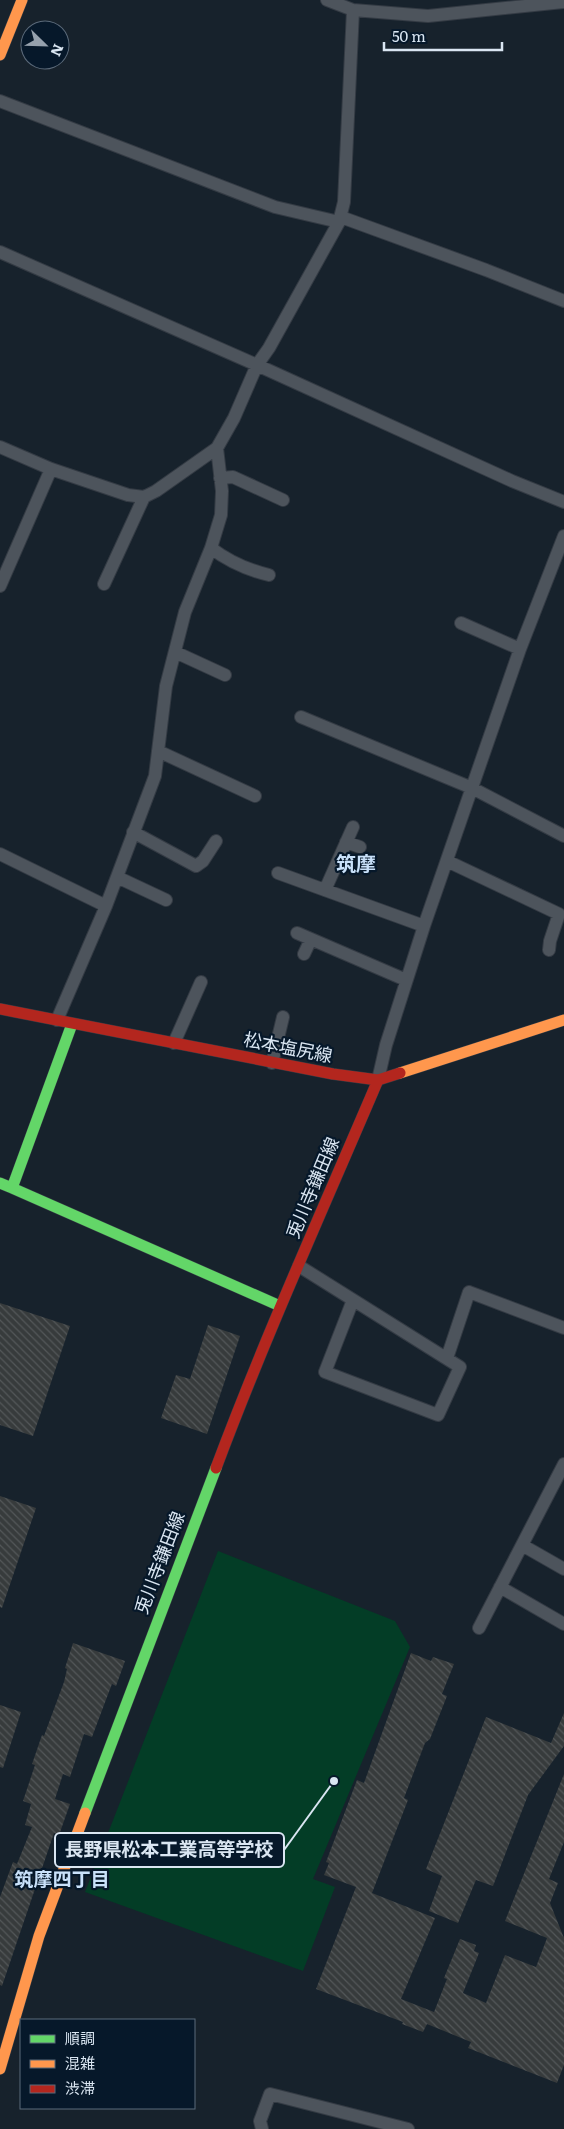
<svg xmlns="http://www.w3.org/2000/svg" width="564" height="2129" viewBox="0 0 564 2129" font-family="Literata,'Noto Sans JP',serif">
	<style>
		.garden { fill: #033d26 }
		.building { fill: url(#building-back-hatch) }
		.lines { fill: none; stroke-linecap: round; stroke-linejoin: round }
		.street-casing { stroke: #343b44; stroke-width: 14 }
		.fast-casing { stroke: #343b44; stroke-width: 12 }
		.slow-casing { stroke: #343b44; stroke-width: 12 }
		.jam-casing { stroke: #343b44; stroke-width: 12 }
		.street { stroke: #4d545c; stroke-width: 12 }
		.fast { stroke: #63d668; stroke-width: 11 }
		.slow { stroke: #ff974d; stroke-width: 11 }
		.jam { stroke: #b3261e; stroke-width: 11 }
		.labels { text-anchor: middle; stroke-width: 4.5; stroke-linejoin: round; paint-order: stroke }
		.street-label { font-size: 18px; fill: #dae6f2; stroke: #06182a }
		.neighbourhood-label { font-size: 19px; font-weight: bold; fill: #c9e1fa; stroke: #06182a }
		.quarter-label { font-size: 20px; font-weight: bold; fill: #c9e1fa; stroke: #06182a }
		.leader { fill: none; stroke: #dae6f2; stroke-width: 2 }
		.callout-dot { fill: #dae6f2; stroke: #06182a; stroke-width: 2 }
		.callout { fill: #06182a; stroke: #dae6f2; stroke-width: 2 }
		.callout-label { font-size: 19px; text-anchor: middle; font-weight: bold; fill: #dae6f2 }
	</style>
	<defs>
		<pattern id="building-back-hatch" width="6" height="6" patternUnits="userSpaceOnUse" patternTransform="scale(1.25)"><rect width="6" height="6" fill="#373b3c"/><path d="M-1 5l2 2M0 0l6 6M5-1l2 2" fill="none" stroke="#535759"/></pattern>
	</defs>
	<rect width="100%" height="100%" fill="#17222c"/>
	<path class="garden" d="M 218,1551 L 395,1621 L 410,1647 L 313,1879 L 335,1887 L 303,1971 L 85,1892 Z"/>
	<path class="building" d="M 0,1303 L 70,1326 L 33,1436 L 0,1425 Z
		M 208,1325 L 240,1336 L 207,1434 L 161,1418 L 176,1375 L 190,1379 Z
		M 0,1496 L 36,1508 L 2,1608 L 0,1607 Z
		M 73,1643 L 125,1661 L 116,1686 L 112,1684 L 107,1697 L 92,1737 L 84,1734 L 70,1777 L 63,1774 L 55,1799 L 70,1804 L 59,1835 L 54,1833 L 2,1986 L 0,1985 L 0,1897 L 13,1862 L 17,1864 L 32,1827 L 25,1825 L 31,1804 L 23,1801 L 35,1765 L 32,1764 L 42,1735 L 44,1736 L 64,1682 L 67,1669 L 65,1668 Z
		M 411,1653 L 431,1661 L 433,1657 L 454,1664 L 442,1694 L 447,1696 L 430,1739 L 425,1743 L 404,1798 L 408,1800 L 372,1893 L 435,1918 L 401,1999 L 434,2012 L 447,1979 L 444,1978 L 460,1939 L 476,1945 L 474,1951 L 479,1953 L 463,1993 L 486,2003 L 505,1955 L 536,1967 L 547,1938 L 505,1921 L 564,1774 L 564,1842 L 549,1879 L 558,1883 L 550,1903 L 564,1938 L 564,2065 L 557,2083 L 468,2048 L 471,2042 L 427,2024 L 423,2032 L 402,2024 L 403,2022 L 316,1989 L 356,1887 L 324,1875 L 329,1863 L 326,1862 L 357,1780 L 364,1783 Z
		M 0,1705 L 21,1712 L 3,1768 L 0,1767 Z
		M 564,1713 L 564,1746 L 528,1795 L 493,1886 L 476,1880 L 458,1923 L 429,1911 L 442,1876 L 426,1869 L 486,1717 L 551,1743 Z"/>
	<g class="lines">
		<g class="street-casing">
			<path id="street" d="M 327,0 L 353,10 L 428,16 L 564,2
				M 0,101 L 275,207 L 339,222
				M 341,217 L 486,270 L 564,301
				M 0,252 L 257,365 L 512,481 L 564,502
				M 0,447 L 51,469 L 128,495 L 144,497 L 156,491 L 217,448 L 234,418 L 257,365 L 269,348 L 339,222 L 344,202 L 353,10
				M 220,478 L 233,477 L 283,500
				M 211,548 C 228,561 248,570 269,575
				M 104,584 L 144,497
				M 0,586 L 51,469
				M 461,623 L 520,649
				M 175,652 L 225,675
				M 301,717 L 472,788 L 564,836
				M 158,751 L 255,796
				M 133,832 L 196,866 L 203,861 L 216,841
				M 346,842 L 360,847
				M 0,854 L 106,906
				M 447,861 L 559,914 L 550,941 L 549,950
				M 278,873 L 424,926
				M 117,877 L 166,900
				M 325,890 L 353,827
				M 297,933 L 406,980
				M 304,954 L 311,939
				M 57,1020 L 106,906 L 155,776 L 166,686 L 185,612 L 211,548 L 221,515 L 222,491 L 217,448
				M 174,1043 L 201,982
				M 272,1063 L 283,1017
				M 378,1080 L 386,1045 L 424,926 L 520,649 L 564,536
				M 299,1266 L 460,1367 L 438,1415 L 325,1372 L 353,1300
				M 447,1358 L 469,1292 L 564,1328
				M 522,1545 L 564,1569
				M 500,1587 L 564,1624
				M 479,1628 L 564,1464
				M 262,2129 L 260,2121 L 270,2094 L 408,2129"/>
		</g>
		<g class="fast-casing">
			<path id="fast" d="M 0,1183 L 12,1188 L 72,1024
				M 12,1188 L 280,1306
				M 85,1813 L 216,1468"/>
		</g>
		<g class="slow-casing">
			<path id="slow" d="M 0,55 L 22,0
				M 400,1073 L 564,1020
				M 0,2069 L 39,1936 L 85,1813"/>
		</g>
		<g class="jam-casing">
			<path id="jam" d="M 0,1009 L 333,1074 L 378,1080 L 400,1073
				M 216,1468 C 265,1337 323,1209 378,1080"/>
		</g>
		<use href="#street" class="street"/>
		<use href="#fast" class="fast"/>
		<use href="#slow" class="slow"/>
		<use href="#jam" class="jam"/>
	</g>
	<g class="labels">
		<g class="street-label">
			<text transform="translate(288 1048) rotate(11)" y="6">松本塩尻線</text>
			<text transform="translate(313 1188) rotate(-67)" y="6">兎川寺鎌田線</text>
			<text transform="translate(160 1563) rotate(-69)" y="6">兎川寺鎌田線</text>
		</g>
		<g class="neighbourhood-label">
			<text x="62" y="1886">筑摩四丁目</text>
		</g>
		<g class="quarter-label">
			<text x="356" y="871">筑摩</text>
		</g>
	</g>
	<path class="leader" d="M334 1781L284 1850"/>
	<circle class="callout-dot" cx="334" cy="1781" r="5"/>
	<rect class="callout" x="55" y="1833" width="229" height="34" rx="5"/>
	<g class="callout-label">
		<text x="169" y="1856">長野県松本工業高等学校</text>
	</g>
	<rect x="20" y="2019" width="175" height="90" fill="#06182a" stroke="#5b6a7a"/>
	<rect x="30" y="2035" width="25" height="8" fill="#63d668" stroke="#5b6a7a"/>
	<text x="65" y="2044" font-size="15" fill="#dae6f2">順調</text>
	<rect x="30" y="2060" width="25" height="8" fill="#ff974d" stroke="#5b6a7a"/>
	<text x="65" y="2069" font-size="15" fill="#dae6f2">混雑</text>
	<rect x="30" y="2085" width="25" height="8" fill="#b3261e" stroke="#5b6a7a"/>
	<text x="65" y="2094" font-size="15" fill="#dae6f2">渋滞</text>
	<g transform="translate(45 45) rotate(113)"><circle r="24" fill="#06182a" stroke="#5b6a7a"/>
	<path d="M0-4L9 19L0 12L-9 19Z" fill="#96a1ad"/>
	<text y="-8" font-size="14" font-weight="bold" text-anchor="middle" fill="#dae6f2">N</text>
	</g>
	<path d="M384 42v8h118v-8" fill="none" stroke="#dae6f2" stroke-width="2.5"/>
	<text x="392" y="42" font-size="15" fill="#dae6f2" stroke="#06182a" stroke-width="4" paint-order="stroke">50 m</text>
</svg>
